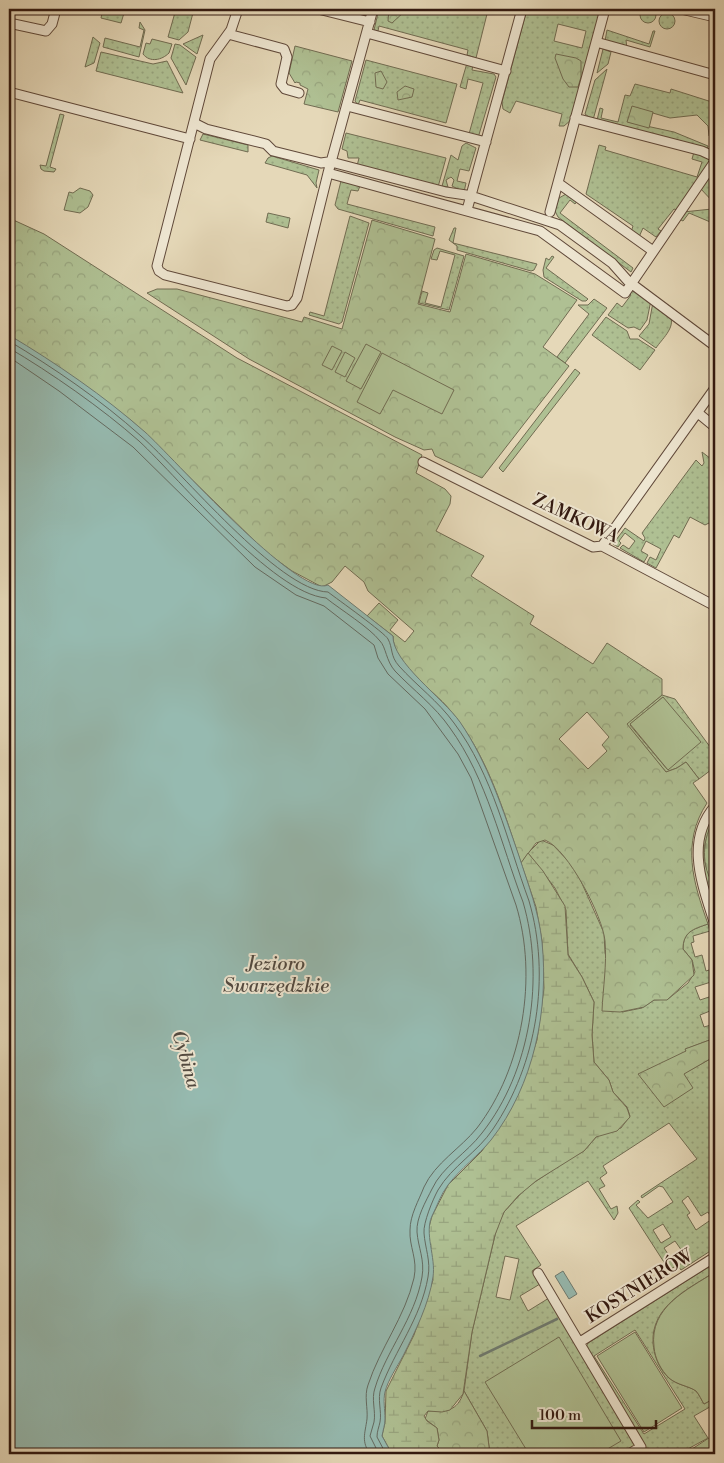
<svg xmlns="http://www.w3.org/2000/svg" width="724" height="1463" viewBox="0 0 724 1463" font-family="'Libre Bodoni',serif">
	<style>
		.grass { fill: url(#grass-dots); stroke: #716c52; fill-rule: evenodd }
		.forest { fill: url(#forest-crowns); stroke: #716c52; fill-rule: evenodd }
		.wetland { fill: url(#wetland-marsh); stroke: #716c52 }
		.cemetery { fill: url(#cemetery-stones); stroke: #716c52 }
		.pitch { fill: #afc093; stroke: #716c52 }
		.water { fill: #96bab0; stroke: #6e7a70 }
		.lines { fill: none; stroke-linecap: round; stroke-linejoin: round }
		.shore { stroke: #646a60; stroke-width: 1 }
		.stream { stroke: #6e7a70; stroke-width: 2.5 }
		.street-casing { stroke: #60493a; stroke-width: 11 }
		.street { stroke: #eee6d1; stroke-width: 9 }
		.labels { text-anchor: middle; stroke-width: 4; stroke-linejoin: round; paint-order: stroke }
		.street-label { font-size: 18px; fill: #331910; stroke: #eee6d1 }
		.water-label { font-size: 19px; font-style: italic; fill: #514940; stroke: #eee6d1 }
	</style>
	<defs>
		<pattern id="grass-dots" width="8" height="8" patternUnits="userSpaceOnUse" patternTransform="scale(1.25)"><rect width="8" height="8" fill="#afc093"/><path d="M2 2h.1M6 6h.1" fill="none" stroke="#97a47e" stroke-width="1.8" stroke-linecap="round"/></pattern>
		<pattern id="forest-crowns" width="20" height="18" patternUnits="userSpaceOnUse" patternTransform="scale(1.25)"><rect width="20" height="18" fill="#afc093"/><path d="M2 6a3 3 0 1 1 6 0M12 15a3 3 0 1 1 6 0" fill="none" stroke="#97a47e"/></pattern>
		<pattern id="wetland-marsh" width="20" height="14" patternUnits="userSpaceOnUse" patternTransform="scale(1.25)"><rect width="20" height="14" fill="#afc093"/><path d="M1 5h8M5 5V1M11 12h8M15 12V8" fill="none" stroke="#97a47e"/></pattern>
		<pattern id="cemetery-stones" width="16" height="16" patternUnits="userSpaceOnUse" patternTransform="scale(1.25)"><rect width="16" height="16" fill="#afc093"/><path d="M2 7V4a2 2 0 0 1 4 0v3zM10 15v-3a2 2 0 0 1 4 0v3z" fill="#97a47e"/></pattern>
	</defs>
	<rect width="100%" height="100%" fill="#e5d8b8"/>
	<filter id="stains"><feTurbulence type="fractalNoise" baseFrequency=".004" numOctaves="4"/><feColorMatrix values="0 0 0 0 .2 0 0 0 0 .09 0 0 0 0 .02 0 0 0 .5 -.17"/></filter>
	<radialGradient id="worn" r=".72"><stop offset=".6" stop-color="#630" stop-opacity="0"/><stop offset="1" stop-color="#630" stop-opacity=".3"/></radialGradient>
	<path class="grass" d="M640 15a8 8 0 1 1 16 0a8 8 0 1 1-16 0Z
		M 103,9 L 124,13 L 121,23 L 101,18 Z
		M 176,9 L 194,9 L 188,32 L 179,40 L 168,37 Z
		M 379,9 L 469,9 L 487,14 L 476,58 L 467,55 L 468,50 L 379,26 L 378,31 L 374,30 Z
		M 527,9 L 602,9 L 571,120 L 564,126 L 559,126 L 562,114 L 516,101 L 510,113 L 503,109 L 502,102 ZM 558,24 L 586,31 L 582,48 L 554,41 Z
		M659 21a8 8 0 1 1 16 0a8 8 0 1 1-16 0Z
		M 140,22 L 145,30 L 139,57 L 103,47 L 105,38 L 140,47 L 144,30 L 139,28 Z
		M 607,30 L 649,44 L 653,31 L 655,31 L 650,47 L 626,40 L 627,49 L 605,41 Z
		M 203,35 L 197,54 L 183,44 Z
		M 93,37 L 100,43 L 94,63 L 85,67 Z
		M 175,44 L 180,45 L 196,57 L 186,85 L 171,58 Z
		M 603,49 L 611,52 L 608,64 L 597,73 Z
		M 101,52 L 153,64 L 167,61 L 183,93 L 96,71 Z
		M 366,60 L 457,84 L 446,123 L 360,100 L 358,105 L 355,101 Z
		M 467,63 L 473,65 L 472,70 L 494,74 L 496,77 L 478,138 L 469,134 L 483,83 L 468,79 L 466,89 L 460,87 Z
		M 607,69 L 593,120 L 585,114 L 595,80 Z
		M 635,84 L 670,93 L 671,89 L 715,103 L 715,151 L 710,150 L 715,138 L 709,136 L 708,126 L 697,115 L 670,118 L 632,107 L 628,122 L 674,132 L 708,146 L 707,149 L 597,120 L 600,108 L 603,109 L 601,118 L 618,122 L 625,95 L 630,96 Z
		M 60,114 L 64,115 L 50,167 L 56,169 L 54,172 L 44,171 L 41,169 L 40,165 L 46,166 Z
		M 346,133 L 446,158 L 438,187 L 357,166 L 359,158 L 348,158 L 347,151 L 342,149 Z
		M 203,134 L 248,145 L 248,152 L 200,140 Z
		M 466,143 L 476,148 L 469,171 L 460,169 L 457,181 L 466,183 L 464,192 L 452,186 L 454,180 L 451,177 L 446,180 L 448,187 L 442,186 L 451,155 L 458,160 L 462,146 Z
		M 599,145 L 606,147 L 605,150 L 697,177 L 702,162 L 692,159 L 694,152 L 708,157 L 710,161 L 677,210 L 674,209 L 658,229 L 661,231 L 656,237 L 643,228 L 639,237 L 631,232 L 633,226 L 586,194 Z
		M 272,156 L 319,170 L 316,183 L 317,188 L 307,175 L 265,163 L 268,158 Z
		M 713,169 L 715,174 L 715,204 L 700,188 Z
		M 341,181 L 360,186 L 358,191 L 351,190 L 347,204 L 435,227 L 433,236 L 338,209 L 335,205 Z
		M 566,194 L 578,200 L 575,204 L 570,200 L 560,213 L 633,268 L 631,272 L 558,217 L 555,211 L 559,198 Z
		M 712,209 L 715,210 L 715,224 L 689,213 L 683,221 L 679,219 L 683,212 Z
		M 268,213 L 290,218 L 288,228 L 266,222 Z
		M 350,216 L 369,223 L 342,322 L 339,324 L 309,315 L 310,312 L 324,316 Z
		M 454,228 L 456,228 L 453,243 L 537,264 L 534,270 L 531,271 L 457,250 L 457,246 L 449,240 Z
		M 437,248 L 464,256 L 449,310 L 419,303 L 422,291 L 428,293 L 425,303 L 441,307 L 455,255 L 440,251 L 437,260 L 431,259 L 434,250 Z
		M 552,256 L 554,257 L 546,268 L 588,299 L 586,301 L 582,301 L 544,277 L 543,270 L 546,258 L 549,260 Z
		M 632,286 L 651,300 L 647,320 L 640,330 L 634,327 L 628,328 L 608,315 L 617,303 L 622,307 L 631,295 L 628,292 Z
		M 594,299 L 607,308 L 565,363 L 557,357 L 589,314 L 578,305 L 588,305 Z
		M 653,302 L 671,318 C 674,329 662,339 656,348 L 639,336 L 649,324 Z
		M 606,317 L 627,331 L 630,339 L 638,339 L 655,350 L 640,370 L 592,335 Z
		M 702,452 L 715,462 L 715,520 L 705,525 L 690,517 L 679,538 L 674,535 L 656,568 L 647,563 L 650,557 L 656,560 L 661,549 L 646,541 L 641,551 L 648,555 L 644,562 L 620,548 L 623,545 L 629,549 L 635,541 L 625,533 L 619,541 L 621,543 L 618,547 L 613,544 L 625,528 L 644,541 L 645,538 L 642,533 L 696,460 L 702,466 L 704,463 Z
		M 662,695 L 675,699 L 713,751 L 715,749 L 715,767 L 699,779 L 686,762 L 677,768 L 666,772 L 626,724 ZM 663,697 L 667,769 L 630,725 Z
		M 541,840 L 553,845 L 571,864 L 580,879 L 604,933 L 605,953 L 622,1012 L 642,1008 L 654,1000 L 668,999 L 688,983 L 695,972 L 692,960 L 683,949 C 683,932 693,929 708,924 L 710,931 L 693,936 L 694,942 L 691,943 L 695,957 L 702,955 L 706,971 L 712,969 L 715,990 L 711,982 L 695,987 L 700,1000 L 715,995 L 715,1009 L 700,1015 L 704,1027 L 711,1025 L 713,1030 L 715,1029 L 715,1038 L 686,1049 L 683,1074 L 710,1059 L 715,1071 L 715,1116 L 712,1117 L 715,1123 L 715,1248 L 681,1270 L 678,1266 L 687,1258 L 675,1241 L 664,1248 L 676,1266 L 669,1270 L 629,1208 L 638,1200 L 640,1202 L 636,1205 L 648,1218 L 673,1202 L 663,1187 L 659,1186 L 642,1198 L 641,1196 L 697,1159 L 669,1123 L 603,1166 L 607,1173 L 600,1178 L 605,1186 L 599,1189 L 611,1209 L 617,1206 L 618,1213 L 614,1220 L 588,1181 L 516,1226 L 541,1265 L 532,1271 L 540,1284 L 520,1296 L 528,1311 L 549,1298 L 586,1347 L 588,1343 L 715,1263 L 715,1272 C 688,1289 651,1306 653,1343 C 654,1355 658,1366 666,1375 C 676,1386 688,1385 696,1391 C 699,1394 702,1401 704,1404 L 715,1398 L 715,1404 L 694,1416 L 708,1438 L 684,1451 L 686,1454 L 490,1454 L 487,1431 L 464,1391 L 472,1332 L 497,1227 L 504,1212 L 526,1188 L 572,1157 L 584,1151 L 597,1136 L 621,1128 L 630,1116 L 627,1107 L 613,1092 L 609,1080 L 594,1062 L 592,1035 L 594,1002 L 582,977 L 568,954 L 566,910 L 555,888 L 528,853 ZM 688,1196 L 701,1216 L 708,1212 L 712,1219 L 696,1230 L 687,1215 L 690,1213 L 682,1201 ZM 663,1224 L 671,1237 L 661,1243 L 653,1230 ZM 505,1256 L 519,1259 L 510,1300 L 496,1297 ZM 635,1330 L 685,1409 L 644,1434 L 594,1356 Z"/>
	<path class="forest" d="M 389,9 L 404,9 L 405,11 L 392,23 L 388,21 Z
		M 152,39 L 172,44 L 169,53 C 162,60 150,63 143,54 L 146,43 L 150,44 Z
		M 295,46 L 352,61 L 338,112 L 304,104 L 308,89 L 300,85 L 300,83 L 296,82 L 295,83 L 289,73 Z
		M 556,54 L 576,58 L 581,61 L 581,77 L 578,87 L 569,87 L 563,79 L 555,58 Z
		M 381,71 L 387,82 L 383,89 L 376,87 L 375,73 Z
		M 405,86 L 414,89 L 412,97 L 398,100 L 397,92 Z
		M 632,106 L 653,112 L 649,128 L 627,122 Z
		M 80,188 L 90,191 L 93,195 L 88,207 L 80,213 L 64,210 L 69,192 L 73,193 Z
		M 9,218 L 44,234 L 237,358 L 422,455 L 416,473 L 445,489 L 451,496 L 450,504 L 436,531 L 484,556 L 471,576 L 534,616 L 530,624 L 593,664 L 607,643 L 662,679 L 662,695 L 627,724 L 666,772 L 677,768 L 686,762 L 699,779 L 693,783 L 707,803 C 681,843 693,882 708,924 C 693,929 683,932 683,949 L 692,960 L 694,975 L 667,1000 L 654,1000 L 644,1007 L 620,1012 L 602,1011 C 603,988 607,964 605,941 C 603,917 568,849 545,840 L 536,843 L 521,863 C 503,809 487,754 450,710 C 433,689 393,665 393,636 L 367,616 L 379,603 L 398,620 L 390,630 L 405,642 L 414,631 L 368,591 L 364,582 L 345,566 L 332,582 L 322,587 L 292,571 L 266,552 L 132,421 L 9,335 ZM 587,712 L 609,737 L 602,745 L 607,751 L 588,769 L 559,739 Z
		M 372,220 L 435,239 L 418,304 L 450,312 L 466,254 L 535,274 L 577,300 L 543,347 L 569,366 L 482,478 L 435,456 L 432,449 L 424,450 L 395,437 L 249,359 L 147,293 L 157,289 L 177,289 L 302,322 L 304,317 L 342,329 Z
		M 715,811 C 715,825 704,837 704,852 C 704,866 709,874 714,886 C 718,894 715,908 715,917 C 711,904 704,889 702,875 C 698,857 701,824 715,811 Z
		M 715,1038 L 715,1071 L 710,1059 L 684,1074 L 693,1088 L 664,1107 L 638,1074 L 686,1051 L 685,1049 Z
		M 464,1391 L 487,1431 L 490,1454 L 444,1454 L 437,1446 L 439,1440 L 437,1428 L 425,1419 L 428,1411 C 446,1411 457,1413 464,1391 Z"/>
	<path class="wetland" d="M 528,853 L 543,871 L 565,906 L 568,955 L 582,977 L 594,1002 L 592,1035 L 594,1062 L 609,1080 L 613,1092 L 627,1108 L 630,1117 L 617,1131 L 596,1137 L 584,1151 L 536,1181 L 518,1196 L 504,1212 L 495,1235 L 472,1332 L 463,1394 L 450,1410 L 442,1412 L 428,1411 L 424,1416 L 427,1421 L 437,1428 L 439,1440 L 437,1446 L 444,1454 L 392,1454 L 382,1436 L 385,1422 L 386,1391 L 414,1335 L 433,1280 L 428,1231 L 432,1216 L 448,1185 L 482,1151 L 508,1114 L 523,1082 L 537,1040 L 544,988 L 542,941 L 536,907 L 521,863 Z"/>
	<path class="cemetery" d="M 715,817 L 715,887 C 700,866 702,839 715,817 Z"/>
	<path class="pitch" d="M 366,344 L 381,352 L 361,389 L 346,381 Z
		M 332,346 L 342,351 L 332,370 L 322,365 Z
		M 345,352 L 355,358 L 345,377 L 335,372 Z
		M 382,353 L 454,390 L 442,414 L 393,390 L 380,414 L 357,402 Z
		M 575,369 L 580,373 L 503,472 L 499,468 Z
		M 663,697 L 701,742 L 668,770 L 630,724 Z
		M 715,1272 L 715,1398 L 704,1404 C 702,1401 699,1394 696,1391 C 689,1386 677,1385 669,1378 C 661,1370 655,1359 654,1347 C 649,1307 687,1290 715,1272 Z
		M 635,1332 L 682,1408 L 644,1432 L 597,1356 Z
		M 559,1337 L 621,1441 L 599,1454 L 529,1454 L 485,1382 Z
		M 715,1434 L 715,1454 L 695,1454 L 692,1449 Z"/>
	<path class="water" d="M 9,335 C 56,363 104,396 145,432 C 171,455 298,599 328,585 L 393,636 C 392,662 443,698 460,722 C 488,763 503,810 519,856 C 528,884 539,912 542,942 C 549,1010 534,1085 491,1140 C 478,1156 461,1168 448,1185 C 441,1194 437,1206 432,1216 C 424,1233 436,1257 433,1277 C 429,1304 415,1332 403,1356 C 397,1367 388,1380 385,1392 C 383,1400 385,1410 385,1419 C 385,1425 383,1430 382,1436 L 392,1454 L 9,1454 Z
		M 563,1271 L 577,1294 L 569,1299 L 555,1276 Z"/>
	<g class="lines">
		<path class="shore" d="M 9,341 C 54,368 101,400 141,436 C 181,471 279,591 328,592 C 337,599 385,633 388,639 C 393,648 390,656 399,666 C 417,686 438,701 454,723 C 493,775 507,841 529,901 C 551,976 537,1064 493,1129 C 478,1152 452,1166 438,1190 C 433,1199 423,1223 424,1233 C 425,1248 431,1261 428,1277 C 421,1318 395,1350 381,1388 C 377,1399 382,1411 380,1422 C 379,1427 377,1431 377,1437 L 386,1454
			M 9,348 C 50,372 103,409 139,441 C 181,480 272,593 326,598 C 341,610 369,627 380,641 C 386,647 386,661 395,671 C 413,690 435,706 450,728 C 487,779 501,844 523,902 C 545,977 531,1071 482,1133 C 467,1153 442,1167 432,1189 C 426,1201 416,1218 417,1232 C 418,1247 425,1260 422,1277 C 415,1318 386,1351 375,1388 C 371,1399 376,1411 374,1422 C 373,1427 371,1431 370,1436 L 379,1454
			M 9,357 L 59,391 L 133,447 L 255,567 L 296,595 L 324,606 L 374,645 L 378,658 L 388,674 L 425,709 L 458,754 L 471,778 L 516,905 C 538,977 523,1068 477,1128 C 461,1148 435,1163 424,1187 C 419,1200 410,1215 410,1230 C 409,1247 418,1259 414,1278 C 405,1317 380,1348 368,1385 C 364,1396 368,1408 367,1419 C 365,1434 361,1441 370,1454"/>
		<path class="stream" d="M 480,1356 L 557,1319"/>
		<g class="street-casing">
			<path id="street" d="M 238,9 L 231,30 L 210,59 L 157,266 L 159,271 L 165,275 L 287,306 L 292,305 L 297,298 L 328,173 L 373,9
				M 318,9 L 370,22
				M 681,9 L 715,17
				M 9,23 L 46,31 L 52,24 L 56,9
				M 367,33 L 506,71
				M 228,34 L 284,49 L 287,57 L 281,84 L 285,89 L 299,93
				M 596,42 L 715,75
				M 9,92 L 190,139
				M 347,106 L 486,142
				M 575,118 L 702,151 L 715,157
				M 194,123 L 206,129 L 266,144 L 273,151 L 321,163 L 328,162
				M 335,163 L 446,192 L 466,195
				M 328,173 L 540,231 L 625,293 L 715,161
				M 558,183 L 653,251
				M 474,197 L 560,225 L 612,263 L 628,281 L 715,346
				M 467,210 L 522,9
				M 550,212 L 605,9
				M 698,413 L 715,427
				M 423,462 L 593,547 L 602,546 L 715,606
				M 602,546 L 715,388
				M 715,806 C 684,842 703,886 715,925
				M 538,1273 L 641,1447 L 629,1454
				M 580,1342 L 715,1257"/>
		</g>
		<use href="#street" class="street"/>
	</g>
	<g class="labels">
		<g class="street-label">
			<text transform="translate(576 518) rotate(25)" y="6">ZAMKOWA</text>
			<text transform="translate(639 1286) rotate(-32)" y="6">KOSYNIERÓW</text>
		</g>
		<g class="water-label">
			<text x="276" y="970">Jezioro<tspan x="276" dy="22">Swarzędzkie</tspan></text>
			<text transform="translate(187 1059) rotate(74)" y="7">Cybina</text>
		</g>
	</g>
	<rect width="724" height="1463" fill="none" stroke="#e5d8b8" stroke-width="30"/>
	<rect x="10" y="10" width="704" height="1443" fill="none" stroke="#331910" stroke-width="2.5"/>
	<rect x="15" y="15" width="694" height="1433" fill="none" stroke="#331910"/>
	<path d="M532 1420v8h124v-8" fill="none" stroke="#331910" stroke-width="2.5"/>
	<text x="539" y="1420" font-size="15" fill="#331910" stroke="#eee6d1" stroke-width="4" paint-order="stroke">100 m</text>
	<rect width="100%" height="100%" filter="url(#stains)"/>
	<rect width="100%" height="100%" fill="url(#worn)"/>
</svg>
